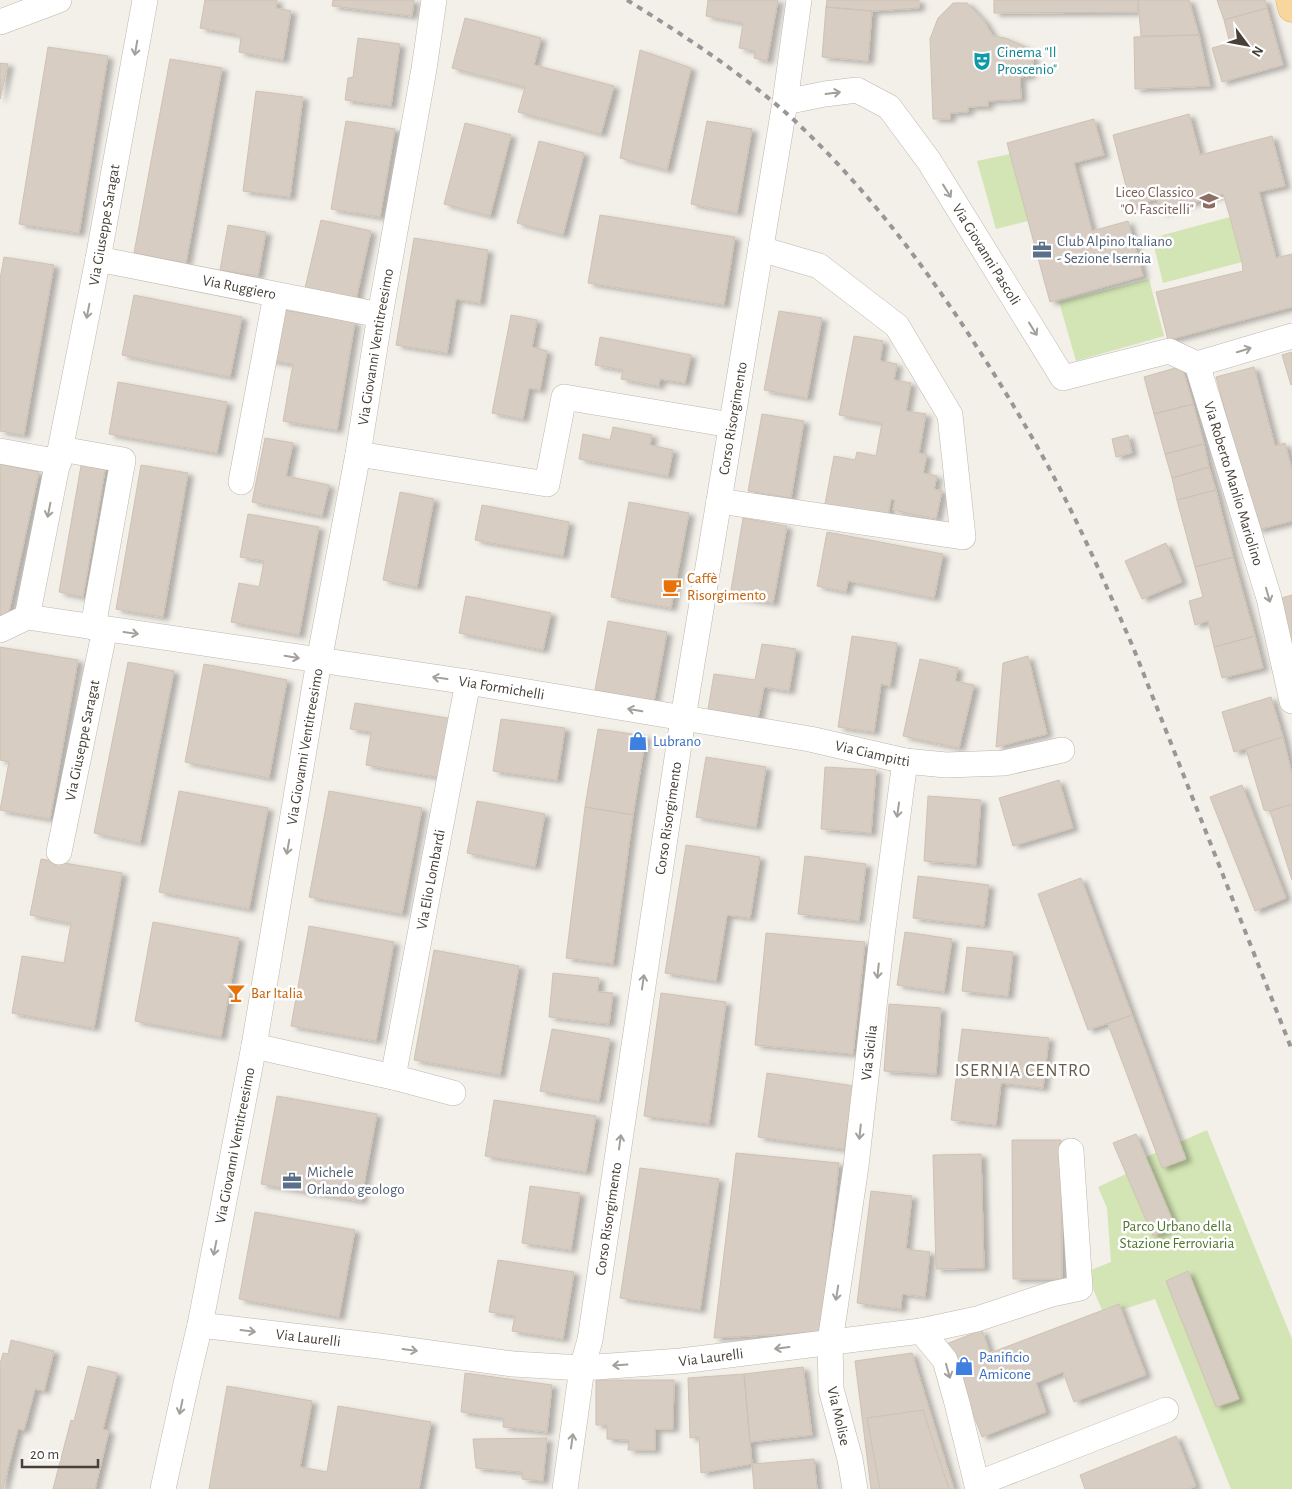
<svg xmlns="http://www.w3.org/2000/svg" width="1292" height="1489" viewBox="0 0 1292 1489" font-family="'Alegreya Sans',sans-serif">
	<style>
		.green { fill: #d3e5b4 }
		.building { fill: #d7cdc2; stroke: #cfc2b3; filter: url(#shadow) }
		.lines { fill: none; stroke-linecap: round; stroke-linejoin: round }
		.minor-casing { stroke: #beb6ac; stroke-width: 26 }
		.major-casing { stroke: #dcb26e; stroke-width: 29 }
		.minor { stroke: #fff; stroke-width: 25 }
		.major { stroke: #f8d79e; stroke-width: 28 }
		.rail { stroke: #979797; stroke-width: 4; stroke-dasharray: 6 6; stroke-linecap: butt }
		.oneway { stroke: #a3a09c }
		.labels { text-anchor: middle; stroke-width: 5; stroke-linejoin: round; paint-order: stroke }
		.culture-label { font-size: 15px; fill: #0d838f; stroke: #fff; text-anchor: start }
		.education-label { font-size: 15px; fill: #785e54; stroke: #fff; text-anchor: end }
		.street-label { font-size: 15px; fill: #474038; stroke: #fff }
		.service-label { font-size: 15px; fill: #4e5e75; stroke: #fff; text-anchor: start }
		.food-label { font-size: 15px; fill: #c56008; stroke: #fff; text-anchor: start }
		.shop-label { font-size: 15px; fill: #366cbe; stroke: #fff; text-anchor: start }
		.park-label { font-size: 15px; fill: #4f752e; stroke: #fff }
		.quarter-label { font-size: 18px; letter-spacing: 1px; fill: #695d50; stroke: #fff }
	</style>
	<defs>
		<filter id="shadow"><feDropShadow dx="5.5" dy="3" stdDeviation="2.5" flood-color="#0004"/></filter>
	</defs>
	<rect width="100%" height="100%" fill="#f3efe9"/>
	<path class="green" d="M 1010,154 L 1028,221 L 996,229 L 977,161 Z
		M 1230,217 L 1242,262 L 1163,283 L 1152,238 Z
		M 1149,279 L 1164,336 L 1076,361 L 1059,302 Z
		M 1207,1130 L 1292,1339 L 1292,1489 L 1231,1489 L 1155,1299 L 1121,1310 L 1119,1304 L 1102,1310 L 1086,1272 L 1111,1262 L 1107,1208 L 1098,1187 L 1126,1174 L 1113,1143 L 1136,1134 L 1146,1157 Z"/>
	<path class="building" d="M 205,0 L 277,0 L 276,8 L 291,11 L 283,60 L 239,52 L 241,38 L 235,34 L 200,28 Z
		M 333,0 L 414,0 L 412,16 L 332,6 Z
		M 708,0 L 778,0 L 767,61 L 754,58 L 755,51 L 739,48 L 743,23 L 706,16 Z
		M 827,0 L 919,0 L 919,8 L 872,11 L 826,7 Z
		M 994,0 L 1138,0 L 1138,12 L 994,13 Z
		M 1138,0 L 1189,0 L 1199,35 L 1141,36 Z
		M 1217,0 L 1265,0 L 1267,8 L 1224,20 Z
		M 953,3 L 967,3 L 984,21 L 993,36 L 1005,38 L 1026,47 L 1033,57 L 1033,65 L 1029,76 L 1020,77 L 1021,99 L 988,101 L 988,106 L 968,107 L 968,112 L 950,113 L 950,119 L 933,119 L 930,39 L 938,18 Z
		M 826,7 L 872,11 L 868,61 L 822,57 Z
		M 1267,8 L 1283,65 L 1222,82 L 1212,48 L 1230,43 L 1224,20 Z
		M 465,18 L 541,38 L 534,65 L 614,86 L 601,134 L 518,112 L 525,87 L 452,68 Z
		M 1199,35 L 1210,86 L 1135,89 L 1134,37 Z
		M 358,38 L 400,44 L 391,106 L 345,100 L 348,78 L 353,77 Z
		M 48,47 L 108,56 L 79,233 L 19,224 Z
		M 640,50 L 691,68 L 667,170 L 620,158 Z
		M 170,59 L 222,68 L 186,263 L 134,253 Z
		M 0,63 L 8,64 L 0,99 Z
		M 256,91 L 303,97 L 290,197 L 243,191 Z
		M 1189,114 L 1200,155 L 1272,136 L 1285,186 L 1259,192 L 1276,258 L 1292,254 L 1292,307 L 1168,340 L 1156,292 L 1243,271 L 1242,262 L 1230,217 L 1223,194 L 1160,212 L 1157,199 L 1131,206 L 1113,135 Z
		M 1094,119 L 1104,155 L 1074,163 L 1092,231 L 1128,221 L 1143,276 L 1050,302 L 1007,143 Z
		M 346,121 L 395,129 L 380,217 L 331,209 Z
		M 707,121 L 752,129 L 737,213 L 691,204 Z
		M 465,123 L 511,135 L 490,216 L 444,204 Z
		M 539,141 L 584,153 L 563,235 L 517,223 Z
		M 600,215 L 735,237 L 724,305 L 588,283 Z
		M 321,220 L 371,231 L 356,300 L 305,288 Z
		M 228,225 L 266,232 L 258,276 L 220,270 Z
		M 414,238 L 488,250 L 480,303 L 456,299 L 447,353 L 396,345 Z
		M 4,257 L 54,265 L 24,435 L 0,431 L 0,279 Z
		M 134,295 L 242,317 L 230,377 L 122,355 Z
		M 277,309 L 355,322 L 337,430 L 283,421 L 293,364 L 268,360 Z
		M 779,311 L 822,318 L 807,398 L 764,390 Z
		M 511,315 L 537,320 L 532,347 L 547,351 L 540,390 L 529,388 L 523,419 L 492,413 Z
		M 854,336 L 883,341 L 880,361 L 897,364 L 894,380 L 911,383 L 906,411 L 926,414 L 919,453 L 927,455 L 923,473 L 937,476 L 934,489 L 942,491 L 936,519 L 893,510 L 895,500 L 891,499 L 888,516 L 825,504 L 834,456 L 855,460 L 857,452 L 876,456 L 882,423 L 839,415 Z
		M 600,337 L 691,355 L 685,383 L 660,379 L 659,386 L 621,379 L 623,370 L 595,365 Z
		M 1292,352 L 1292,384 L 1291,385 L 1282,355 Z
		M 1182,366 L 1193,404 L 1154,414 L 1144,377 Z
		M 1254,367 L 1275,446 L 1285,443 L 1292,470 L 1292,521 L 1257,530 L 1216,377 Z
		M 118,382 L 227,402 L 217,453 L 109,434 Z
		M 1193,404 L 1204,444 L 1165,454 L 1154,414 Z
		M 762,414 L 804,421 L 791,498 L 748,491 Z
		M 613,427 L 652,435 L 650,445 L 673,450 L 668,476 L 579,459 L 583,434 L 610,440 Z
		M 1128,435 L 1132,453 L 1116,457 L 1112,439 Z
		M 265,438 L 293,443 L 286,476 L 329,485 L 322,516 L 252,502 Z
		M 1204,444 L 1209,467 L 1172,478 L 1165,454 Z
		M 82,460 L 106,464 L 83,597 L 59,592 Z
		M 0,464 L 39,472 L 8,616 L 0,615 Z
		M 141,465 L 188,473 L 163,617 L 116,609 Z
		M 1209,467 L 1216,490 L 1177,500 L 1172,478 Z
		M 1216,490 L 1233,557 L 1195,567 L 1177,500 Z
		M 400,492 L 434,499 L 417,587 L 383,580 Z
		M 629,502 L 689,513 L 671,608 L 611,597 Z
		M 482,505 L 569,522 L 563,556 L 475,540 Z
		M 248,514 L 319,527 L 299,635 L 231,622 L 239,583 L 259,587 L 264,561 L 240,557 Z
		M 743,518 L 787,526 L 773,603 L 730,596 Z
		M 827,532 L 943,554 L 934,598 L 848,581 L 846,592 L 817,586 Z
		M 1166,543 L 1182,582 L 1142,599 L 1125,561 Z
		M 1233,557 L 1255,636 L 1214,647 L 1208,621 L 1195,625 L 1189,601 L 1203,597 L 1195,567 Z
		M 1292,595 L 1292,648 L 1278,599 Z
		M 466,596 L 551,613 L 543,650 L 459,633 Z
		M 608,621 L 667,632 L 654,701 L 595,690 Z
		M 852,636 L 897,643 L 890,686 L 881,684 L 874,732 L 838,727 Z
		M 1255,636 L 1263,668 L 1222,678 L 1214,647 Z
		M 762,644 L 796,649 L 789,691 L 764,687 L 758,718 L 708,709 L 714,674 L 755,680 Z
		M 0,647 L 78,660 L 50,819 L 0,810 L 9,762 L 0,760 Z
		M 1028,656 L 1047,734 L 996,747 L 1003,663 Z
		M 920,659 L 958,668 L 955,681 L 974,685 L 959,748 L 903,736 Z
		M 128,662 L 174,671 L 140,843 L 94,833 Z
		M 204,664 L 287,680 L 269,778 L 185,762 Z
		M 1271,697 L 1283,737 L 1234,752 L 1222,712 Z
		M 355,703 L 453,719 L 443,778 L 366,765 L 371,732 L 350,729 Z
		M 501,719 L 565,728 L 557,780 L 493,771 Z
		M 598,729 L 646,736 L 633,815 L 585,807 Z
		M 1283,737 L 1292,774 L 1292,804 L 1270,811 L 1264,810 L 1246,749 Z
		M 706,757 L 766,767 L 756,827 L 696,817 Z
		M 825,767 L 876,770 L 871,833 L 821,829 Z
		M 1059,780 L 1073,828 L 1013,846 L 999,798 Z
		M 1242,785 L 1286,898 L 1255,911 L 1210,797 Z
		M 179,791 L 268,808 L 249,909 L 159,892 Z
		M 329,791 L 422,808 L 402,914 L 309,897 Z
		M 928,796 L 981,800 L 976,865 L 924,861 Z
		M 477,801 L 545,814 L 535,867 L 467,853 Z
		M 1292,804 L 1292,880 L 1270,811 Z
		M 585,807 L 633,815 L 613,964 L 566,958 Z
		M 686,845 L 760,857 L 750,918 L 727,915 L 716,981 L 665,973 Z
		M 805,856 L 866,864 L 859,921 L 798,914 Z
		M 41,859 L 122,873 L 94,1028 L 12,1013 L 22,956 L 64,963 L 71,923 L 30,915 Z
		M 918,876 L 989,885 L 984,926 L 913,918 Z
		M 1081,878 L 1132,1015 L 1088,1030 L 1038,894 Z
		M 153,922 L 239,938 L 221,1037 L 135,1021 Z
		M 309,926 L 394,942 L 376,1041 L 291,1026 Z
		M 905,932 L 952,939 L 944,992 L 897,985 Z
		M 766,933 L 865,942 L 853,1054 L 755,1045 Z
		M 967,947 L 1013,952 L 1008,996 L 962,991 Z
		M 434,950 L 519,966 L 500,1075 L 414,1060 Z
		M 553,973 L 599,978 L 598,992 L 613,993 L 609,1024 L 549,1017 Z
		M 661,993 L 726,1002 L 709,1124 L 644,1116 Z
		M 889,1004 L 941,1008 L 936,1074 L 884,1071 Z
		M 1132,1015 L 1186,1159 L 1162,1168 L 1108,1024 Z
		M 552,1029 L 610,1039 L 599,1101 L 540,1091 Z
		M 962,1029 L 1049,1038 L 1043,1088 L 1001,1083 L 996,1125 L 951,1120 Z
		M 767,1073 L 854,1086 L 844,1149 L 758,1137 Z
		M 277,1096 L 377,1114 L 361,1201 L 261,1184 Z
		M 494,1100 L 596,1116 L 586,1172 L 485,1156 Z
		M 1136,1134 L 1175,1226 L 1153,1236 L 1113,1143 Z
		M 1012,1140 L 1061,1140 L 1062,1279 L 1013,1279 Z
		M 736,1153 L 839,1163 L 821,1332 L 714,1338 Z
		M 981,1154 L 984,1268 L 936,1269 L 933,1155 Z
		M 640,1168 L 719,1179 L 700,1310 L 620,1298 Z
		M 530,1186 L 580,1193 L 571,1250 L 522,1243 Z
		M 871,1191 L 912,1196 L 906,1249 L 930,1252 L 925,1297 L 902,1294 L 901,1309 L 857,1303 Z
		M 255,1212 L 355,1230 L 339,1317 L 239,1299 Z
		M 498,1260 L 574,1272 L 563,1339 L 512,1331 L 515,1316 L 489,1312 Z
		M 1188,1271 L 1239,1399 L 1216,1407 L 1166,1281 Z
		M 1119,1304 L 1146,1375 L 1074,1402 L 1063,1372 L 1036,1383 L 1046,1412 L 982,1437 L 946,1344 L 982,1330 L 990,1353 Z
		M 11,1340 L 54,1351 L 44,1391 L 35,1389 L 24,1430 L 18,1429 L 3,1489 L 0,1489 L 0,1364 L 3,1353 L 8,1354 Z
		M 912,1353 L 954,1489 L 871,1489 L 855,1361 Z
		M 88,1366 L 117,1373 L 103,1429 L 109,1431 L 95,1489 L 53,1489 L 71,1420 L 74,1421 Z
		M 803,1367 L 812,1435 L 750,1442 L 744,1374 Z
		M 465,1373 L 552,1385 L 547,1432 L 503,1427 L 504,1418 L 461,1412 Z
		M 744,1374 L 752,1464 L 701,1473 L 699,1437 L 690,1438 L 688,1378 Z
		M 596,1380 L 674,1380 L 673,1429 L 655,1429 L 655,1450 L 628,1450 L 629,1440 L 607,1439 L 607,1425 L 596,1425 Z
		M 227,1386 L 312,1401 L 300,1467 L 327,1472 L 338,1406 L 431,1422 L 419,1489 L 209,1489 Z
		M 923,1410 L 949,1489 L 880,1489 L 867,1418 Z
		M 1176,1436 L 1196,1486 L 1188,1489 L 1085,1489 L 1080,1475 Z
		M 547,1438 L 543,1481 L 522,1479 L 522,1472 L 476,1468 L 473,1439 Z
		M 814,1459 L 817,1489 L 754,1489 L 752,1464 Z"/>
	<g class="lines">
		<g class="minor-casing">
			<g id="minor">
				<path id="s1" d="M 145,0 L 98,259 L 27,617 L 468,682 L 810,739 L 905,761 L 946,765 L 1004,763 L 1062,750"/>
				<path d="M 0,22 L 59,0"/>
				<path id="s2" d="M 785,102 L 825,94 L 857,90 L 889,107 L 929,161 L 1063,378 L 1169,351 L 1197,364"/>
				<path id="s3" d="M 98,259 L 380,315"/>
				<path id="s4" d="M 1197,364 L 1269,598 L 1292,701"/>
				<path d="M 1197,364 L 1292,336"/>
				<path d="M 61,449 L 123,460 L 93,627"/>
				<path d="M 0,451 L 59,462"/>
				<path d="M 358,454 L 547,484 L 564,397 L 731,425"/>
				<path d="M 241,482 L 276,295"/>
				<path d="M 719,501 L 963,537 L 950,415 L 897,326 L 819,266 L 761,249"/>
				<path d="M 0,630 L 27,617"/>
				<path id="s5" d="M 59,852 L 105,629"/>
				<path d="M 254,1046 L 393,1077 L 453,1093"/>
				<path id="s6" d="M 393,1077 L 468,682"/>
				<path id="s7" d="M 200,1325 L 379,1346 L 513,1364 L 582,1368 L 681,1361 L 921,1331 L 977,1319 L 1052,1294 L 1080,1288 L 1071,1151"/>
				<path d="M 921,1331 L 945,1360 L 957,1403 L 978,1489"/>
				<path d="M 977,1484 L 1166,1410"/>
				<path id="s8" d="M 163,1489 L 188,1375 L 200,1325 L 254,1046 L 319,661 L 358,454 L 380,315 L 424,69 L 434,0"/>
				<path id="s9" d="M 565,1489 L 582,1368 L 590,1340 L 683,718 L 785,102 L 799,0"/>
				<path id="s10" d="M 855,1489 L 850,1459 L 831,1389 L 830,1342 L 856,1166 L 882,936 L 905,761"/>
			</g>
		</g>
		<g class="major-casing">
			<path id="major" d="M 1290,0 L 1292,8"/>
		</g>
		<use href="#minor" class="minor"/>
		<use href="#major" class="major"/>
		<path class="rail" d="M 627,0 C 685,36 743,74 794,120 C 858,180 911,248 960,321 C 989,365 1017,410 1043,457 C 1077,518 1105,583 1133,647 L 1292,1050"/>
	</g>
	<defs><path id="oneway-shaft" d="M-6 0H5M1.5-3L5.5 0L1.5 3" fill="none" stroke-width="1.6" stroke-linecap="round" stroke-linejoin="round" transform="scale(1.25)"/></defs>
	<g class="oneway">
		<use href="#oneway-shaft" transform="translate(136 48) rotate(100)"/>
		<use href="#oneway-shaft" transform="translate(833 93) rotate(-7)"/>
		<use href="#oneway-shaft" transform="translate(947 191) rotate(58)"/>
		<use href="#oneway-shaft" transform="translate(88 311) rotate(101)"/>
		<use href="#oneway-shaft" transform="translate(1033 329) rotate(58)"/>
		<use href="#oneway-shaft" transform="translate(1244 350) rotate(-17)"/>
		<use href="#oneway-shaft" transform="translate(49 510) rotate(101)"/>
		<use href="#oneway-shaft" transform="translate(1268 595) rotate(74)"/>
		<use href="#oneway-shaft" transform="translate(131 633) rotate(8)"/>
		<use href="#oneway-shaft" transform="translate(292 657) rotate(9)"/>
		<use href="#oneway-shaft" transform="translate(440 678) rotate(-172)"/>
		<use href="#oneway-shaft" transform="translate(635 710) rotate(-170)"/>
		<use href="#oneway-shaft" transform="translate(898 810) rotate(98)"/>
		<use href="#oneway-shaft" transform="translate(288 847) rotate(100)"/>
		<use href="#oneway-shaft" transform="translate(878 971) rotate(96)"/>
		<use href="#oneway-shaft" transform="translate(643 982) rotate(-82)"/>
		<use href="#oneway-shaft" transform="translate(860 1132) rotate(96)"/>
		<use href="#oneway-shaft" transform="translate(620 1142) rotate(-82)"/>
		<use href="#oneway-shaft" transform="translate(215 1248) rotate(101)"/>
		<use href="#oneway-shaft" transform="translate(837 1293) rotate(99)"/>
		<use href="#oneway-shaft" transform="translate(248 1331) rotate(7)"/>
		<use href="#oneway-shaft" transform="translate(782 1348) rotate(173)"/>
		<use href="#oneway-shaft" transform="translate(410 1350) rotate(8)"/>
		<use href="#oneway-shaft" transform="translate(620 1365) rotate(176)"/>
		<use href="#oneway-shaft" transform="translate(948 1371) rotate(74)"/>
		<use href="#oneway-shaft" transform="translate(181 1407) rotate(102)"/>
		<use href="#oneway-shaft" transform="translate(572 1441) rotate(-82)"/>
	</g>
	<defs>
		<g id="theatre-bare" transform="scale(1.5)"><path d="M-5-5.5Q0-4 5-5.5V0Q5 5 0 6Q-5 5-5 0ZM-3.3-2.5H-1v1.5H-3.3ZM1-2.5H3.3v1.5H1ZM-2.8 1Q0 5.5 2.8 1Z" fill="#0f9aa8" stroke="#fff" stroke-width="2.5" paint-order="stroke"/></g>
		<g id="school-bare" transform="scale(1.5)"><path d="M0-5L7-2L0 1L-7-2ZM-4 1L0 2.5L4 1V4Q0 6-4 4Z" fill="#8d6e63" stroke="#fff" stroke-width="2.5" paint-order="stroke"/></g>
		<g id="office-bare" transform="scale(1.5)"><path d="M-6-3h4V-5.5h4V-3h4V5H-6ZM-1-4.5V-3h2v-1.5ZM-6 0V1H6V0Z" fill="#5c6f8a" stroke="#fff" stroke-width="2.5" paint-order="stroke"/></g>
		<g id="cafe-bare" transform="scale(1.5)"><path d="M-5.5-4.5H6V0H3Q3 3.5 0 3.5H-2.5Q-5.5 3.5-5.5 0ZM3-3.2v2h1.7v-2ZM-6 4.5H4V6H-6Z" fill="#e8710a" stroke="#fff" stroke-width="2.5" paint-order="stroke"/></g>
		<g id="shop-bare" transform="scale(1.5)"><path d="M-5-2.5h2.3a2.7 3.5 0 0 1 5.4 0H5L5.5 6h-11ZM-1.5-2.5h3a1.5 2.3 0 0 0-3 0Z" fill="#3f7fe0" stroke="#fff" stroke-width="2.5" paint-order="stroke"/></g>
		<g id="bar-bare" transform="scale(1.5)"><path d="M-6-5H6L.8 .8V4.5H3.5V6h-7V4.5H-.8V.8Z" fill="#e8710a" stroke="#fff" stroke-width="2.5" paint-order="stroke"/></g>
	</defs>
	<g fill-rule="evenodd">
		<use href="#theatre-bare" x="982" y="61"/>
		<use href="#school-bare" x="1209" y="201"/>
		<use href="#office-bare" x="1042" y="250"/>
		<use href="#cafe-bare" x="672" y="587"/>
		<use href="#shop-bare" x="638" y="741"/>
		<use href="#bar-bare" x="236" y="993"/>
		<use href="#office-bare" x="292" y="1181"/>
		<use href="#shop-bare" x="964" y="1366"/>
	</g>
	<g class="labels">
		<g class="culture-label">
			<text x="997" y="57">Cinema "Il<tspan x="997" dy="17">Proscenio"</tspan></text>
		</g>
		<g class="education-label">
			<text x="1194" y="197">Liceo Classico<tspan x="1194" dy="17">"O. Fascitelli"</tspan></text>
		</g>
		<g class="street-label">
			<text transform="translate(104 225) rotate(-80)" y="5">Via Giuseppe Saragat</text>
			<text dy="5" stroke="none"><textPath href="#s2" startOffset="286">Via Giovanni Pascoli</textPath></text>
			<text dy="5" stroke="none"><textPath href="#s3" startOffset="144">Via Ruggiero</textPath></text>
			<text dy="5" stroke="none"><textPath href="#s8" startOffset="1162">Via Giovanni Ventitreesimo</textPath></text>
			<text dy="5" stroke="none"><textPath href="#s9" startOffset="1084">Corso Risorgimento</textPath></text>
			<text dy="5" stroke="none"><textPath href="#s4" startOffset="125">Via Roberto Manlio Mariolino</textPath></text>
			<text dy="5" stroke="none"><textPath href="#s1" startOffset="1108">Via Formichelli</textPath></text>
			<text dy="5" stroke="none"><textPath href="#s5" startOffset="114">Via Giuseppe Saragat</textPath></text>
			<text dy="5" stroke="none"><textPath href="#s8" startOffset="756">Via Giovanni Ventitreesimo</textPath></text>
			<text dy="5" stroke="none"><textPath href="#s1" startOffset="1485">Via Ciampitti</textPath></text>
			<text dy="5" stroke="none"><textPath href="#s9" startOffset="679">Corso Risorgimento</textPath></text>
			<text dy="5" stroke="none"><textPath href="#s6" startOffset="201">Via Elio Lombardi</textPath></text>
			<text dy="5" stroke="none"><textPath href="#s10" startOffset="442">Via Sicilia</textPath></text>
			<text dy="5" stroke="none"><textPath href="#s8" startOffset="351">Via Giovanni Ventitreesimo</textPath></text>
			<text dy="5" stroke="none"><textPath href="#s9" startOffset="274">Corso Risorgimento</textPath></text>
			<text dy="5" stroke="none"><textPath href="#s7" startOffset="109">Via Laurelli</textPath></text>
			<text dy="5" stroke="none"><textPath href="#s7" startOffset="514">Via Laurelli</textPath></text>
			<text transform="translate(839 1416) rotate(77)" y="5">Via Molise</text>
		</g>
		<g class="service-label">
			<text x="1057" y="246">Club Alpino Italiano<tspan x="1057" dy="17">- Sezione Isernia</tspan></text>
			<text x="307" y="1177">Michele<tspan x="307" dy="17">Orlando geologo</tspan></text>
		</g>
		<g class="food-label">
			<text x="687" y="583">Caffè<tspan x="687" dy="17">Risorgimento</tspan></text>
			<text x="251" y="998">Bar Italia</text>
		</g>
		<g class="shop-label">
			<text x="653" y="746">Lubrano</text>
			<text x="979" y="1362">Panificio<tspan x="979" dy="17">Amicone</tspan></text>
		</g>
		<g class="park-label">
			<text x="1177" y="1231">Parco Urbano della<tspan x="1177" dy="17">Stazione Ferroviaria</tspan></text>
		</g>
		<g class="quarter-label">
			<text x="1023" y="1076">ISERNIA CENTRO</text>
		</g>
	</g>
	<g transform="translate(1247 45) rotate(122)" stroke="#ffffff" stroke-width="4" paint-order="stroke">
	<path d="M0-4L9 19L0 12L-9 19Z" fill="#474038"/>
	<text y="-8" font-size="14" font-weight="bold" text-anchor="middle" fill="#474038">N</text>
	</g>
	<path d="M22 1459v8h76v-8" fill="none" stroke="#474038" stroke-width="2.5"/>
	<text x="30" y="1459" font-size="15" fill="#474038" stroke="#ffffff" stroke-width="4" paint-order="stroke">20 m</text>
</svg>
